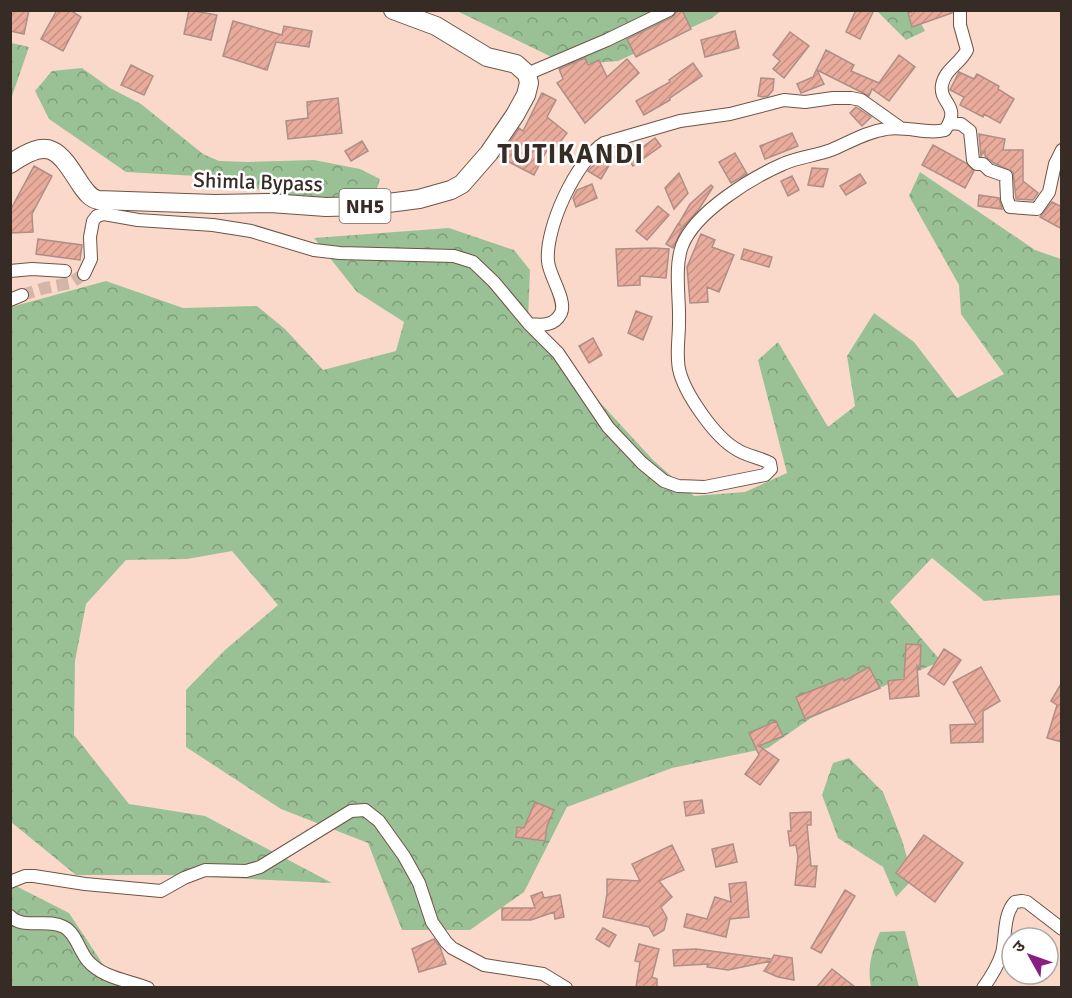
<svg xmlns="http://www.w3.org/2000/svg" width="1072" height="998" viewBox="0 0 1072 998" font-family="Signika,'Noto Sans Devanagari',sans-serif">
	<style>
		.forest { fill: url(#forest-crowns) }
		.building { fill: url(#building-hatch); stroke: #ae8e86; stroke-width: 1.5 }
		.lines { fill: none; stroke-linecap: round; stroke-linejoin: round }
		.minor-tunnel { stroke: #d3b6a9; stroke-width: 12; stroke-dasharray: 12 6; stroke-linecap: butt }
		.minor-casing { stroke: #6e5446; stroke-width: 14 }
		.highway-casing { stroke: #6e5446; stroke-width: 20 }
		.minor { stroke: #fff; stroke-width: 12 }
		.highway { stroke: #fff; stroke-width: 18 }
		.labels { text-anchor: middle; stroke-width: 5; stroke-linejoin: round; paint-order: stroke }
		.shield { fill: #fff; stroke: #736b66; stroke-width: 1.5 }
		.shield-label { font-size: 20px; font-weight: bold; fill: #372b25 }
		.street-label { font-size: 21px; fill: #372b25; stroke: #fff }
		.district-label { font-size: 27px; font-weight: bold; letter-spacing: 1.5px; fill: #372b25; stroke: #fff }
	</style>
	<defs>
		<pattern id="forest-crowns" width="20" height="18" patternUnits="userSpaceOnUse" patternTransform="scale(1.5)"><rect width="20" height="18" fill="#9ac195"/><path d="M2 6a3 3 0 1 1 6 0M12 15a3 3 0 1 1 6 0" fill="none" stroke="#7e9d79"/></pattern>
		<pattern id="building-hatch" width="6" height="6" patternUnits="userSpaceOnUse" patternTransform="scale(1.5)"><rect width="6" height="6" fill="#e9ab9c"/><path d="M-1 1l2-2M0 6l6-6M5 7l2-2" fill="none" stroke="#c89386"/></pattern>
	</defs>
	<rect width="100%" height="100%" fill="#fad9ca"/>
	<path class="forest" d="M 457,11 L 721,11 L 712,18 L 618,61 L 568,65 Z
		M 877,11 L 914,11 L 925,31 L 906,40 Z
		M 11,43 L 29,47 L 12,96 L 11,97 Z
		M 82,68 L 110,88 L 141,104 L 203,154 L 219,161 L 248,162 L 314,160 L 360,169 L 380,179 L 374,198 L 312,201 L 197,176 L 126,172 L 49,119 L 35,91 L 52,71 Z
		M 920,172 L 1035,250 L 1061,259 L 1061,595 L 984,601 L 932,558 L 890,602 L 941,661 L 811,718 L 768,748 L 672,768 L 567,807 L 524,892 L 470,930 L 402,930 L 368,843 L 281,809 L 186,747 L 186,690 L 225,650 L 278,605 L 232,551 L 187,559 L 126,560 L 86,604 L 75,661 L 74,735 L 129,804 L 205,816 L 332,883 L 167,875 L 76,875 L 11,822 L 11,307 L 106,281 L 183,308 L 257,306 L 285,329 L 323,370 L 396,351 L 404,322 L 357,292 L 314,238 L 449,228 L 514,250 L 530,270 L 528,319 L 561,360 L 653,460 L 694,496 L 745,492 L 787,473 L 758,360 L 778,342 L 828,427 L 855,406 L 847,356 L 874,313 L 914,342 L 957,398 L 1004,374 L 961,314 L 959,285 L 909,196 Z
		M 849,758 L 883,792 L 902,840 L 913,879 L 896,897 L 883,867 L 838,838 L 822,795 L 833,763 Z
		M 10,883 L 69,913 L 106,969 L 138,977 L 157,987 L 11,987 Z
		M 905,931 L 919,987 L 871,987 C 867,967 872,951 880,932 Z"/>
	<path class="building" d="M 10,10 L 29,10 L 24,34 L 10,31 Z
		M 57,10 L 70,10 L 81,17 L 63,51 L 41,39 Z
		M 189,10 L 217,15 L 211,40 L 184,34 Z
		M 678,10 L 682,10 L 691,29 L 636,57 L 627,39 L 673,17 Z
		M 856,10 L 874,10 L 860,39 L 846,32 Z
		M 916,10 L 952,10 L 952,13 L 912,27 L 908,13 Z
		M 233,21 L 282,35 L 284,26 L 312,31 L 309,47 L 276,42 L 267,70 L 223,56 Z
		M 735,31 L 739,48 L 705,57 L 701,40 Z
		M 790,32 L 809,46 L 784,78 L 773,69 L 780,61 L 773,55 Z
		M 826,50 L 854,65 L 851,71 L 879,83 L 899,55 L 915,67 L 889,101 L 872,89 L 869,96 L 817,70 L 824,84 L 801,93 L 797,84 L 813,77 Z
		M 585,58 L 588,65 L 599,60 L 607,77 L 627,59 L 639,73 L 585,123 L 557,83 L 563,79 L 559,69 Z
		M 693,63 L 702,76 L 670,98 L 670,100 L 644,115 L 636,101 L 670,82 L 669,80 Z
		M 131,65 L 153,76 L 144,95 L 121,85 Z
		M 959,72 L 974,79 L 977,74 L 999,86 L 998,89 L 1014,99 L 1000,123 L 984,114 L 983,117 L 960,105 L 964,97 L 950,90 Z
		M 761,78 L 774,79 L 773,90 L 768,96 L 763,97 L 758,96 Z
		M 542,93 L 556,100 L 547,117 L 567,133 L 553,151 L 548,148 L 534,175 L 509,162 L 508,163 L 500,157 L 519,128 L 523,131 Z
		M 338,98 L 342,133 L 288,139 L 286,121 L 308,118 L 307,102 Z
		M 856,107 L 871,117 L 862,126 L 850,113 Z
		M 792,133 L 798,146 L 765,159 L 760,146 Z
		M 979,134 L 1005,139 L 1003,150 L 1023,150 L 1023,181 L 1038,193 L 1033,200 L 1016,199 L 1013,172 L 994,163 L 985,156 L 985,151 L 981,156 Z
		M 655,138 L 661,146 L 633,166 L 628,158 Z
		M 362,141 L 368,151 L 351,161 L 345,151 Z
		M 933,145 L 966,163 L 974,171 L 965,188 L 922,165 Z
		M 606,152 L 614,157 L 601,179 L 588,171 Z
		M 735,153 L 747,174 L 731,183 L 719,162 Z
		M 34,166 L 52,176 L 32,214 L 33,232 L 10,233 L 10,211 Z
		M 812,168 L 828,169 L 823,187 L 808,185 Z
		M 679,173 L 688,193 L 674,209 L 665,188 Z
		M 860,174 L 866,183 L 846,195 L 840,186 Z
		M 792,176 L 799,190 L 788,196 L 781,181 Z
		M 592,184 L 597,198 L 576,207 L 573,198 L 577,190 Z
		M 711,185 L 713,187 L 699,209 L 682,229 L 673,248 L 666,244 L 678,224 L 680,225 L 679,223 L 690,204 Z
		M 979,195 L 999,198 L 1002,209 L 978,206 Z
		M 1052,202 L 1062,207 L 1062,229 L 1040,217 Z
		M 658,206 L 669,215 L 647,240 L 636,231 Z
		M 701,234 L 715,240 L 712,247 L 734,255 L 719,292 L 707,287 L 708,302 L 690,303 L 687,267 Z
		M 38,239 L 82,245 L 80,260 L 36,254 Z
		M 654,248 L 669,249 L 666,278 L 640,276 L 640,285 L 618,286 L 616,249 Z
		M 744,249 L 772,257 L 769,267 L 741,259 Z
		M 636,311 L 652,317 L 643,340 L 628,333 Z
		M 593,338 L 602,355 L 589,363 L 579,346 Z
		M 906,644 L 921,645 L 920,669 L 917,666 L 919,696 L 890,699 L 888,681 L 904,679 Z
		M 944,649 L 961,660 L 944,685 L 928,674 Z
		M 869,667 L 880,688 L 805,719 L 796,697 L 843,678 L 844,681 Z
		M 981,667 L 1000,701 L 983,711 L 983,742 L 951,743 L 950,725 L 976,724 L 953,682 Z
		M 1062,682 L 1062,742 L 1047,738 L 1057,705 L 1051,701 Z
		M 776,721 L 783,736 L 759,746 L 779,760 L 760,785 L 745,774 L 759,755 L 749,733 Z
		M 702,800 L 704,813 L 686,816 L 684,802 Z
		M 535,802 L 554,810 L 547,826 L 545,841 L 516,837 L 517,827 L 524,828 Z
		M 811,812 L 811,825 L 807,825 L 811,866 L 817,866 L 815,887 L 795,885 L 798,857 L 796,845 L 790,846 L 788,831 L 791,831 L 790,813 Z
		M 924,835 L 963,863 L 935,902 L 896,873 Z
		M 733,844 L 737,862 L 716,867 L 712,849 Z
		M 672,845 L 684,870 L 659,881 L 672,897 L 661,907 L 667,918 L 664,930 L 654,936 L 649,927 L 603,917 L 607,894 L 607,879 L 640,881 L 632,864 Z
		M 746,882 L 749,917 L 730,919 L 726,937 L 684,927 L 687,914 L 707,919 L 715,897 L 731,902 L 729,884 Z
		M 845,890 L 855,896 L 821,953 L 811,948 Z
		M 542,892 L 544,898 L 560,895 L 564,917 L 555,919 L 554,912 L 531,920 L 502,920 L 502,908 L 535,908 L 531,896 Z
		M 603,928 L 616,935 L 609,947 L 596,939 Z
		M 434,939 L 440,947 L 446,964 L 419,972 L 412,949 Z
		M 639,944 L 659,949 L 652,977 L 657,979 L 657,987 L 636,987 L 640,962 L 635,961 Z
		M 696,949 L 772,959 L 774,955 L 792,958 L 794,980 L 778,977 L 764,971 L 771,961 L 728,970 L 707,967 L 708,964 L 674,966 L 673,950 Z
		M 832,969 L 855,987 L 817,987 Z"/>
	<g class="lines">
		<path class="minor-tunnel" d="M 22,295 L 45,288 L 71,283 L 84,274"/>
		<g class="minor-casing">
			<path id="minor" d="M 527,74 L 607,40 L 669,10
				M 950,123 L 961,124 L 970,131 L 973,160 L 977,164 L 983,164 L 989,170 L 1006,176 L 1007,199 L 1010,207 L 1037,209 L 1049,192 L 1055,164 L 1062,150
				M 10,271 L 32,269 L 65,271
				M 84,274 L 91,259 L 90,237 L 93,221 L 97,216 L 104,214 L 138,220 L 213,225 L 251,231 L 314,250 L 340,253 L 454,256 L 473,262 L 494,282 L 529,324 L 558,353 L 608,427 L 642,463 L 664,481 L 678,486 L 705,487 L 765,475 L 771,469 L 770,463 C 759,457 746,456 736,449 C 715,437 684,393 679,369 C 676,353 679,339 679,323 C 680,301 674,267 682,246 C 695,212 751,178 783,164 C 798,157 815,156 831,150 C 850,142 866,132 886,129 C 906,125 926,135 945,130 C 962,105 939,104 942,85 C 945,69 960,64 967,50 L 960,25 L 960,10
				M 10,300 L 22,295
				M 529,324 C 541,325 554,327 561,313 C 567,300 549,276 548,261 C 545,228 576,161 604,143 L 680,121 L 730,114 L 784,100 L 805,102 L 833,98 L 851,98 L 861,100 L 899,127
				M 10,882 L 25,876 L 34,876 L 85,884 L 161,891 L 184,878 L 205,870 L 246,871 L 260,867 L 351,811 L 365,810 L 379,821 L 404,856 L 419,883 L 432,922 L 446,942 L 452,948 L 484,965 L 543,974 L 566,988
				M 10,916 C 23,930 47,918 64,927 C 76,933 79,951 88,961 C 103,978 127,980 148,988
				M 983,988 C 991,977 998,966 1002,953 C 1006,938 1003,914 1015,902 L 1022,901 L 1027,902 L 1062,929"/>
		</g>
		<g class="highway-casing">
			<path id="highway" d="M 10,164 C 50,136 58,149 81,185 C 86,192 90,198 98,200 L 215,204 L 270,203 L 326,207 L 365,206 L 419,199 L 451,190 L 462,184 L 489,153 L 515,115 L 526,95 L 529,83 L 527,74 L 516,64 L 487,57 L 436,26 L 393,10"/>
		</g>
		<use href="#minor" class="minor"/>
		<use href="#highway" class="highway"/>
	</g>
	<g class="labels">
		<rect class="shield" x="339.5" y="189" width="51" height="34" rx="4.5"/>
		<g class="shield-label">
			<text x="365" y="213">NH5</text>
		</g>
		<g class="street-label">
			<text transform="translate(258 182) rotate(2)" y="7">Shimla Bypass</text>
		</g>
		<g class="district-label">
			<text x="571" y="163">TUTIKANDI</text>
		</g>
	</g>
	<rect width="1072" height="998" fill="none" stroke="#372b25" stroke-width="24"/>
	<g transform="translate(1030 956) rotate(310)"><circle r="28" fill="#ffffff" stroke="#afaaa8" stroke-width="1.5"/>
	<path d="M0-4.5L10 22L0 15L-10 22Z" fill="#891d82"/>
	<text y="-9" font-size="16" font-weight="bold" text-anchor="middle" fill="#372b25">उ</text>
	</g>
</svg>
